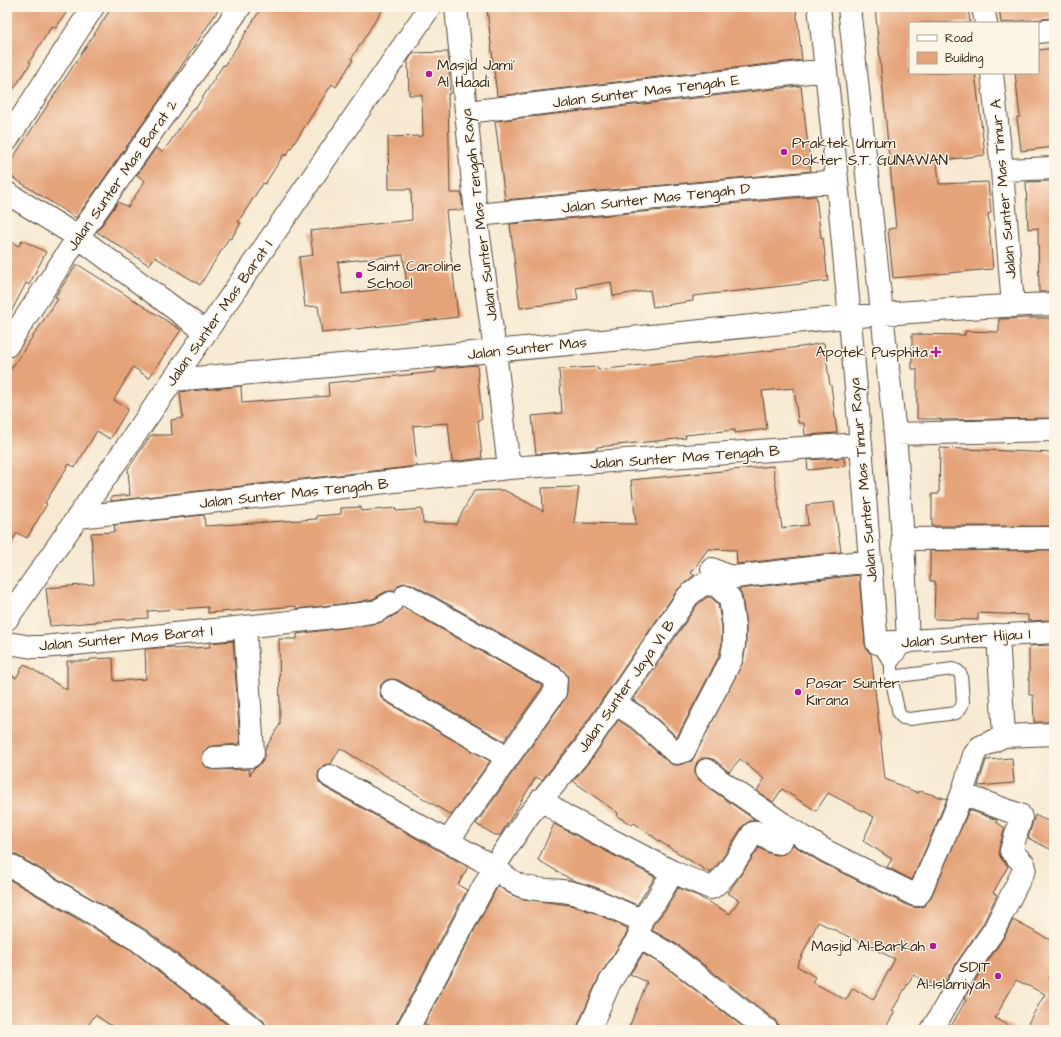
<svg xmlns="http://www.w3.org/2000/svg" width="1061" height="1037" viewBox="0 0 1061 1037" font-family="'Architects Daughter',sans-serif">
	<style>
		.building { fill: #e5a379; fill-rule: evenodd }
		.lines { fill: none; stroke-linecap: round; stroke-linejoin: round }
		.service-casing { stroke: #574739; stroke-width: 14 }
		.minor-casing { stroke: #574739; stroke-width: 24 }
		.service { stroke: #fff; stroke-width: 12 }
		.minor { stroke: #fff; stroke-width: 22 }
		.poi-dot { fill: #b5179e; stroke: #fcf5e5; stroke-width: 1.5 }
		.labels { text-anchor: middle; stroke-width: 3; stroke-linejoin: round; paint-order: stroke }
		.poi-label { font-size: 15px; fill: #3b2a1e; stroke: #fcf5e5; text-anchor: start }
		.street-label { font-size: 15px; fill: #3b2a1e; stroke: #fcf5e5 }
	</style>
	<rect width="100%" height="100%" fill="#fcf5e5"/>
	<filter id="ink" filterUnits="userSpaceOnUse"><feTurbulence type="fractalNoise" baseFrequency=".025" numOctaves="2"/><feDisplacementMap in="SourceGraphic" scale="8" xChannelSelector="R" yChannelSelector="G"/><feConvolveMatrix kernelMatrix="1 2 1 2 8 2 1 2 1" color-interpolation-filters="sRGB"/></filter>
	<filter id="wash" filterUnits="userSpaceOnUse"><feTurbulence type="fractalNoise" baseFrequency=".012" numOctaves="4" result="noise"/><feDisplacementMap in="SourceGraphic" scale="16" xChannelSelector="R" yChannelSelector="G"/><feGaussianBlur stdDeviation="0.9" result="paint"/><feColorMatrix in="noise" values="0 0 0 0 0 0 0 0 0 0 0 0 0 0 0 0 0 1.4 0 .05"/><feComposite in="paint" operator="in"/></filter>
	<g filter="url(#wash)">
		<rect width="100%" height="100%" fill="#f7e9d1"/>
		<g id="blocks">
			<path class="building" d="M 12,7 L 70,7 L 56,28 L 52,26 L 29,62 L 31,63 L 7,99 L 7,15 Z
				M 112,7 L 220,7 L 162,96 L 76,218 L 7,174 L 7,167 Z
				M 262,7 L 384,7 L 351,59 L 353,60 L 336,87 L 332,84 L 286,156 L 284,154 L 265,184 L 263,183 L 238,222 L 241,223 L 231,239 L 229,238 L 200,285 L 155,257 L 149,265 L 97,232 L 118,202 L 128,207 L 145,181 L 137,175 L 156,148 L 163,152 L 194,107 L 196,108 L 223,65 L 224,66 L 240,42 Z
				M 503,7 L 796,7 L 802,60 L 497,96 L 487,9 Z
				M 875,7 L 968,7 L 970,23 L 910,23 L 910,73 L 975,73 L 985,155 L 937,161 L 939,184 L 988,182 L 991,213 L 988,214 L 993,269 L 893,278 L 888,229 L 896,228 Z
				M 999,7 L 1051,7 L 1052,18 L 1001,23 Z
				M 1054,48 L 1054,147 L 1021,151 L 1017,117 L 1020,117 L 1015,73 L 1038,73 L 1038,50 Z
				M 448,52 L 450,94 L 448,94 L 450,193 L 461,193 L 463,210 L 446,211 L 458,317 L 322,333 L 318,306 L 305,307 L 299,257 L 313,255 L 310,231 L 412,220 L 411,189 L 389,189 L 388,137 L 423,136 L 422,95 L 409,95 L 408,61 L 413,53 ZM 403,255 L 407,286 L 342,294 L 338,262 Z
				M 801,86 L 811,171 L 505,200 L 495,121 Z
				M 1054,181 L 1054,292 L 1039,292 L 1038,228 L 1028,229 L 1026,182 Z
				M 816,196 L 821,238 L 823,238 L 828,281 L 693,296 L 693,301 L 653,307 L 650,290 L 613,296 L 611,282 L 576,288 L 578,300 L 520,308 L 510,224 Z
				M 7,240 L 19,246 L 22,240 L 46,252 L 29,285 L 26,283 L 7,320 Z
				M 77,264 L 181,330 L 149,378 L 133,367 L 114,400 L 128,409 L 110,439 L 97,431 L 75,467 L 69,464 L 45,503 L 47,504 L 27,538 L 17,533 L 7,549 L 7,375 L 58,299 L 55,297 Z
				M 1030,318 L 1054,318 L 1054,418 L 941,420 L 941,419 L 917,419 L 917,369 L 912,369 L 912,334 L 965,335 L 965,331 L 999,332 L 999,319 Z
				M 824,343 L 830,385 L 831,385 L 837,433 L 805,435 L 804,423 L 798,423 L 794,388 L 762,391 L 767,429 L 735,433 L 735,430 L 685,435 L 686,438 L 597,447 L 597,449 L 581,451 L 536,454 L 532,416 L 562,413 L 559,369 L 598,367 L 598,370 L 801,347 Z
				M 477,365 L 482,419 L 478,420 L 482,458 L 452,462 L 448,423 L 413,426 L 417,466 L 111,501 L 111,497 L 130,495 L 128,469 L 151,435 L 172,435 L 171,420 L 183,418 L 180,392 L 241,386 L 242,403 L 329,396 L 328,383 L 436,372 L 436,369 Z
				M 940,448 L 1054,453 L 1054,526 L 932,526 L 932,494 L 939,494 Z
				M 844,458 L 845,466 L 808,470 L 807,460 Z
				M 773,466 L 782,528 L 808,525 L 806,505 L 834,502 L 841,552 L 737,564 L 736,550 L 708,549 L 691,573 L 694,575 L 678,589 L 573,742 L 542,780 L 536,777 L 500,835 L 495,835 L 476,824 L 565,699 L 567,693 L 568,676 L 560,667 L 412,584 L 406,583 L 400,584 L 394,591 L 391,591 L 385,592 L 373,599 L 358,602 L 296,609 L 296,606 L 208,613 L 208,607 L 148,611 L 148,618 L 96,621 L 96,622 L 50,626 L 46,588 L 94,584 L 91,533 L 115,532 L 114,525 L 204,515 L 205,526 L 317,519 L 316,516 L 341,514 L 341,508 L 361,507 L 361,511 L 395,508 L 396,511 L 422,509 L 423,523 L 456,524 L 474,491 L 504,490 L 543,511 L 542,488 L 579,487 L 574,523 L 636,524 L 631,480 Z
				M 1054,550 L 1054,620 L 1028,621 L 1028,615 L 978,613 L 978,620 L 934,619 L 935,581 L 930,581 L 930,551 Z
				M 859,575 L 865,644 L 867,650 L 871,654 L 885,779 L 918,793 L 920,791 L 947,799 L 912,880 L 887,867 L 892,859 L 863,841 L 874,817 L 828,793 L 816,811 L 782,789 L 773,802 L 757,791 L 764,779 L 740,759 L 729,772 L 715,760 L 709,758 L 702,758 L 697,762 L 695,768 L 695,774 L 699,780 L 712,790 L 755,820 L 749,821 L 742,827 L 723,857 L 710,873 L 659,841 L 634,823 L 632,825 L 617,816 L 618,813 L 573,781 L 593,757 L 618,720 L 630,728 L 668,762 L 673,765 L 679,765 L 692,761 L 743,662 L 746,645 L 746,626 L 742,596 L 739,589 Z
				M 707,597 L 711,597 L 718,604 L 722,627 L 722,644 L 719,656 L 677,737 L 646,709 L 633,700 L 697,605 Z
				M 402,607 L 543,686 L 504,741 L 398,680 L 392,679 L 386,680 L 381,684 L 380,691 L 381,698 L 386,702 L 490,761 L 451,815 L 340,748 L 331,764 L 324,765 L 319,770 L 318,777 L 319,782 L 324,787 L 468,867 L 458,885 L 467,890 L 396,1024 L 395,1030 L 267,1030 L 266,1025 L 263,1020 L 146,930 L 13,853 L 7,852 L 7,672 L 16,678 L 24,664 L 67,690 L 67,661 L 90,661 L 90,659 L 113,658 L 114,681 L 146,679 L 145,649 L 173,647 L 174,649 L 210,647 L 209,643 L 233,641 L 240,744 L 213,746 L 208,747 L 203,752 L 202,759 L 204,765 L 209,769 L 215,770 L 249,769 L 250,775 L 254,768 L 257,767 L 263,760 L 265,749 L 280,724 L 279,639 L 297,639 L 297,634 L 379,623 L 397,614 Z
				M 1052,645 L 1054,722 L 1034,722 L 1033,695 L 1029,695 L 1029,646 Z
				M 1012,758 L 1014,783 L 978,786 L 986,760 Z
				M 969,810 L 997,820 L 996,822 L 1005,828 L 999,847 L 999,854 L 1002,860 L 1008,866 L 993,893 L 997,895 L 983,924 L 957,962 L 941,989 L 913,975 L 892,1011 L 895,1012 L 884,1030 L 779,1030 L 778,1025 L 775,1020 L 678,945 L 652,930 L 653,925 L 666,909 L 678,888 L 698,896 L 730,914 L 739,900 L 728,893 L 759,848 L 768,853 L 777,855 L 784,854 L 793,845 L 820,862 L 909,906 L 918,908 L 924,906 L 931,897 ZM 818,922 L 895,959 L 873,1000 L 853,988 L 846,1000 L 812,982 L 815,977 L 797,966 Z
				M 1035,815 L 1054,824 L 1054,851 L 1028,838 Z
				M 554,824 L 655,877 L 637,905 L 595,887 L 572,880 L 538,860 Z
				M 7,878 L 131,950 L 234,1030 L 118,1030 L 95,1015 L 85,1030 L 7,1030 Z
				M 498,886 L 510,894 L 522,899 L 570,905 L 595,913 L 627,928 L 627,933 L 599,977 L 578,1025 L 577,1030 L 434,1030 L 424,1024 Z
				M 1013,920 L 1054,942 L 1054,967 L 1049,978 L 1053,980 L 1054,978 L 1054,1030 L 1024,1030 L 1045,994 L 1016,980 L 995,1018 L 1018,1030 L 949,1030 L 966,1000 L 964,999 L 978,976 L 1004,937 Z
				M 643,954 L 663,965 L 747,1030 L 628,1030 L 647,982 L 630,974 Z"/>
		</g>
	</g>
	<g filter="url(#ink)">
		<use href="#blocks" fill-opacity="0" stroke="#574739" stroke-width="1"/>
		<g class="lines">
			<g class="service-casing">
				<path id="service" d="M 877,643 L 891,664 L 891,677 L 899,714 L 903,718 L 910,719 L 956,713 C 960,710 962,707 963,702 L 961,675 L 958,671 L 953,669 L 891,677
					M 891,664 L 908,642"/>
			</g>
			<g class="minor-casing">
				<path id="minor" d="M 456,7 L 476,215 L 495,351 L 509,468
					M 819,7 C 836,153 848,299 861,445 C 866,511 871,577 877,643 L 1054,632
					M 849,7 L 895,434 L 903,539 L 908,642
					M 983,7 L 986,23
					M 1038,32 L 1054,30
					M 992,73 L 1002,170 L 1013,306
					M 467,112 L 826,70
					M 7,140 L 93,7
					M 1002,170 L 1054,168
					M 7,193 L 78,237 L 206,332
					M 476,215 L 837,181
					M 7,346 L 78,237 L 240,7
					M 173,380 C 316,367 459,355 602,341 C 753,326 903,309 1054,304
					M 895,434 L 1054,430
					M 78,517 L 509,468 L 861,444
					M 903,539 L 1054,538
					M 712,569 L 725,575 L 735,577 L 869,561
					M 406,595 L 554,678 L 556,680 L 555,692 L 448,841
					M 7,619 L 173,380 L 430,7
					M 998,635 L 1004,736 L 1054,734
					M 7,643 L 33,647 L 43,647 L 245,627 L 360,614 L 377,611 L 391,603
					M 392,691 L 507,757
					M 214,758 L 251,756 L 253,753 L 245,627
					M 707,770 L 719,780 L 789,828
					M 330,776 L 494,867 C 502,873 510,881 519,885 C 536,892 556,888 573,893 C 597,899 619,911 641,920
					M 541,799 L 565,816 L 673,872 L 711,888 C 722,885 746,845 753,833 L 756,832 L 774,842 L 779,843 L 789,828 L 826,851 L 915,895 L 918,895 L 920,892 L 950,824 L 962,794 L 974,755 L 980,747 L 1004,736
					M 7,864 L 86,909 L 138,940 L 255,1030
					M 639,937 L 670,955 L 767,1030
					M 407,1030 L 494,867 L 528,816 L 583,750 L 688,596 L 703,584 L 716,585 L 730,598 L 734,626 L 734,645 L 731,660 L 684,751 L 676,753 L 638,718 L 615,703
					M 589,1030 L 610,982 L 639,937 L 641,920 L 655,902 L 673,872
					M 932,1030 L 967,969 L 994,930 L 1025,868 L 1024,864 L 1011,851 L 1021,818 L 1020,815 L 962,794"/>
			</g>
			<use href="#service" class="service"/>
			<use href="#minor" class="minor"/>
		</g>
	</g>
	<g class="poi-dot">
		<circle cx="429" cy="74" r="4"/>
		<circle cx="784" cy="152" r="4"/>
		<circle cx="359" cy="275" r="4"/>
		<path d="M934 346h4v4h4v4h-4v4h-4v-4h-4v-4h4z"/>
		<circle cx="798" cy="692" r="4"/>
		<circle cx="933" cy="946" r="4"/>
		<circle cx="998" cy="976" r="4"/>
	</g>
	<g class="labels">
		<g class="poi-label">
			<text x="437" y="70">Masjid Jami'<tspan x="437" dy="17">Al Haadi</tspan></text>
			<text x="792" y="148">Praktek Umum<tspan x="792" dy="17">Dokter S.T. GUNAWAN</tspan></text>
			<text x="367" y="271">Saint Caroline<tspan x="367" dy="17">School</tspan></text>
			<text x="928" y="357" text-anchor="end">Apotek Pusphita</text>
			<text x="806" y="688">Pasar Sunter<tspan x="806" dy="17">Kirana</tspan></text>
			<text x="925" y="951" text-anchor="end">Masjid Al-Barkah</text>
			<text x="990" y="972" text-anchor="end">SDIT<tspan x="990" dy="17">Al-Islamiyah</tspan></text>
		</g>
		<g class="street-label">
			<text transform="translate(646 91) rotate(-7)" y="5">Jalan Sunter Mas Tengah E</text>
			<text transform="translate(122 175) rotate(-55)" y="5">Jalan Sunter Mas Barat 2</text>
			<text transform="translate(1003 189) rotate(-95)" y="5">Jalan Sunter Mas Timur A</text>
			<text transform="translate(656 198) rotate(-6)" y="5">Jalan Sunter Mas Tengah D</text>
			<text transform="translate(479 215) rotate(-97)" y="5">Jalan Sunter Mas Tengah Raya</text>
			<text transform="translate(219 313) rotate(-55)" y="5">Jalan Sunter Mas Barat I</text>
			<text transform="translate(527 348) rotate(-6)" y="5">Jalan Sunter Mas</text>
			<text transform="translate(685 457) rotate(-4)" y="5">Jalan Sunter Mas Tengah B</text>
			<text transform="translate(863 480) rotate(-95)" y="5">Jalan Sunter Mas Timur Raya</text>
			<text transform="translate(294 493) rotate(-6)" y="5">Jalan Sunter Mas Tengah B</text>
			<text transform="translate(126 638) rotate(-5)" y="5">Jalan Sunter Mas Barat I</text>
			<text transform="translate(966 638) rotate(-4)" y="5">Jalan Sunter Hijau I</text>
			<text transform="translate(626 686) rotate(-55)" y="5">Jalan Sunter Jaya VI B</text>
		</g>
	</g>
	<rect width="1061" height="1037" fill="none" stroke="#fcf5e5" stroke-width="24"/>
	<rect x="909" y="22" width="130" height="52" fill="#fcf5e5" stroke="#afa495"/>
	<rect x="917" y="35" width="20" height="6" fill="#ffffff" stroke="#afa495"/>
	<text x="945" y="42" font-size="12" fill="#3b2a1e">Road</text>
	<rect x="917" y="52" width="20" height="12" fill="#e5a379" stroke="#afa495"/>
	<text x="945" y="62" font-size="12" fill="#3b2a1e">Building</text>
</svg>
